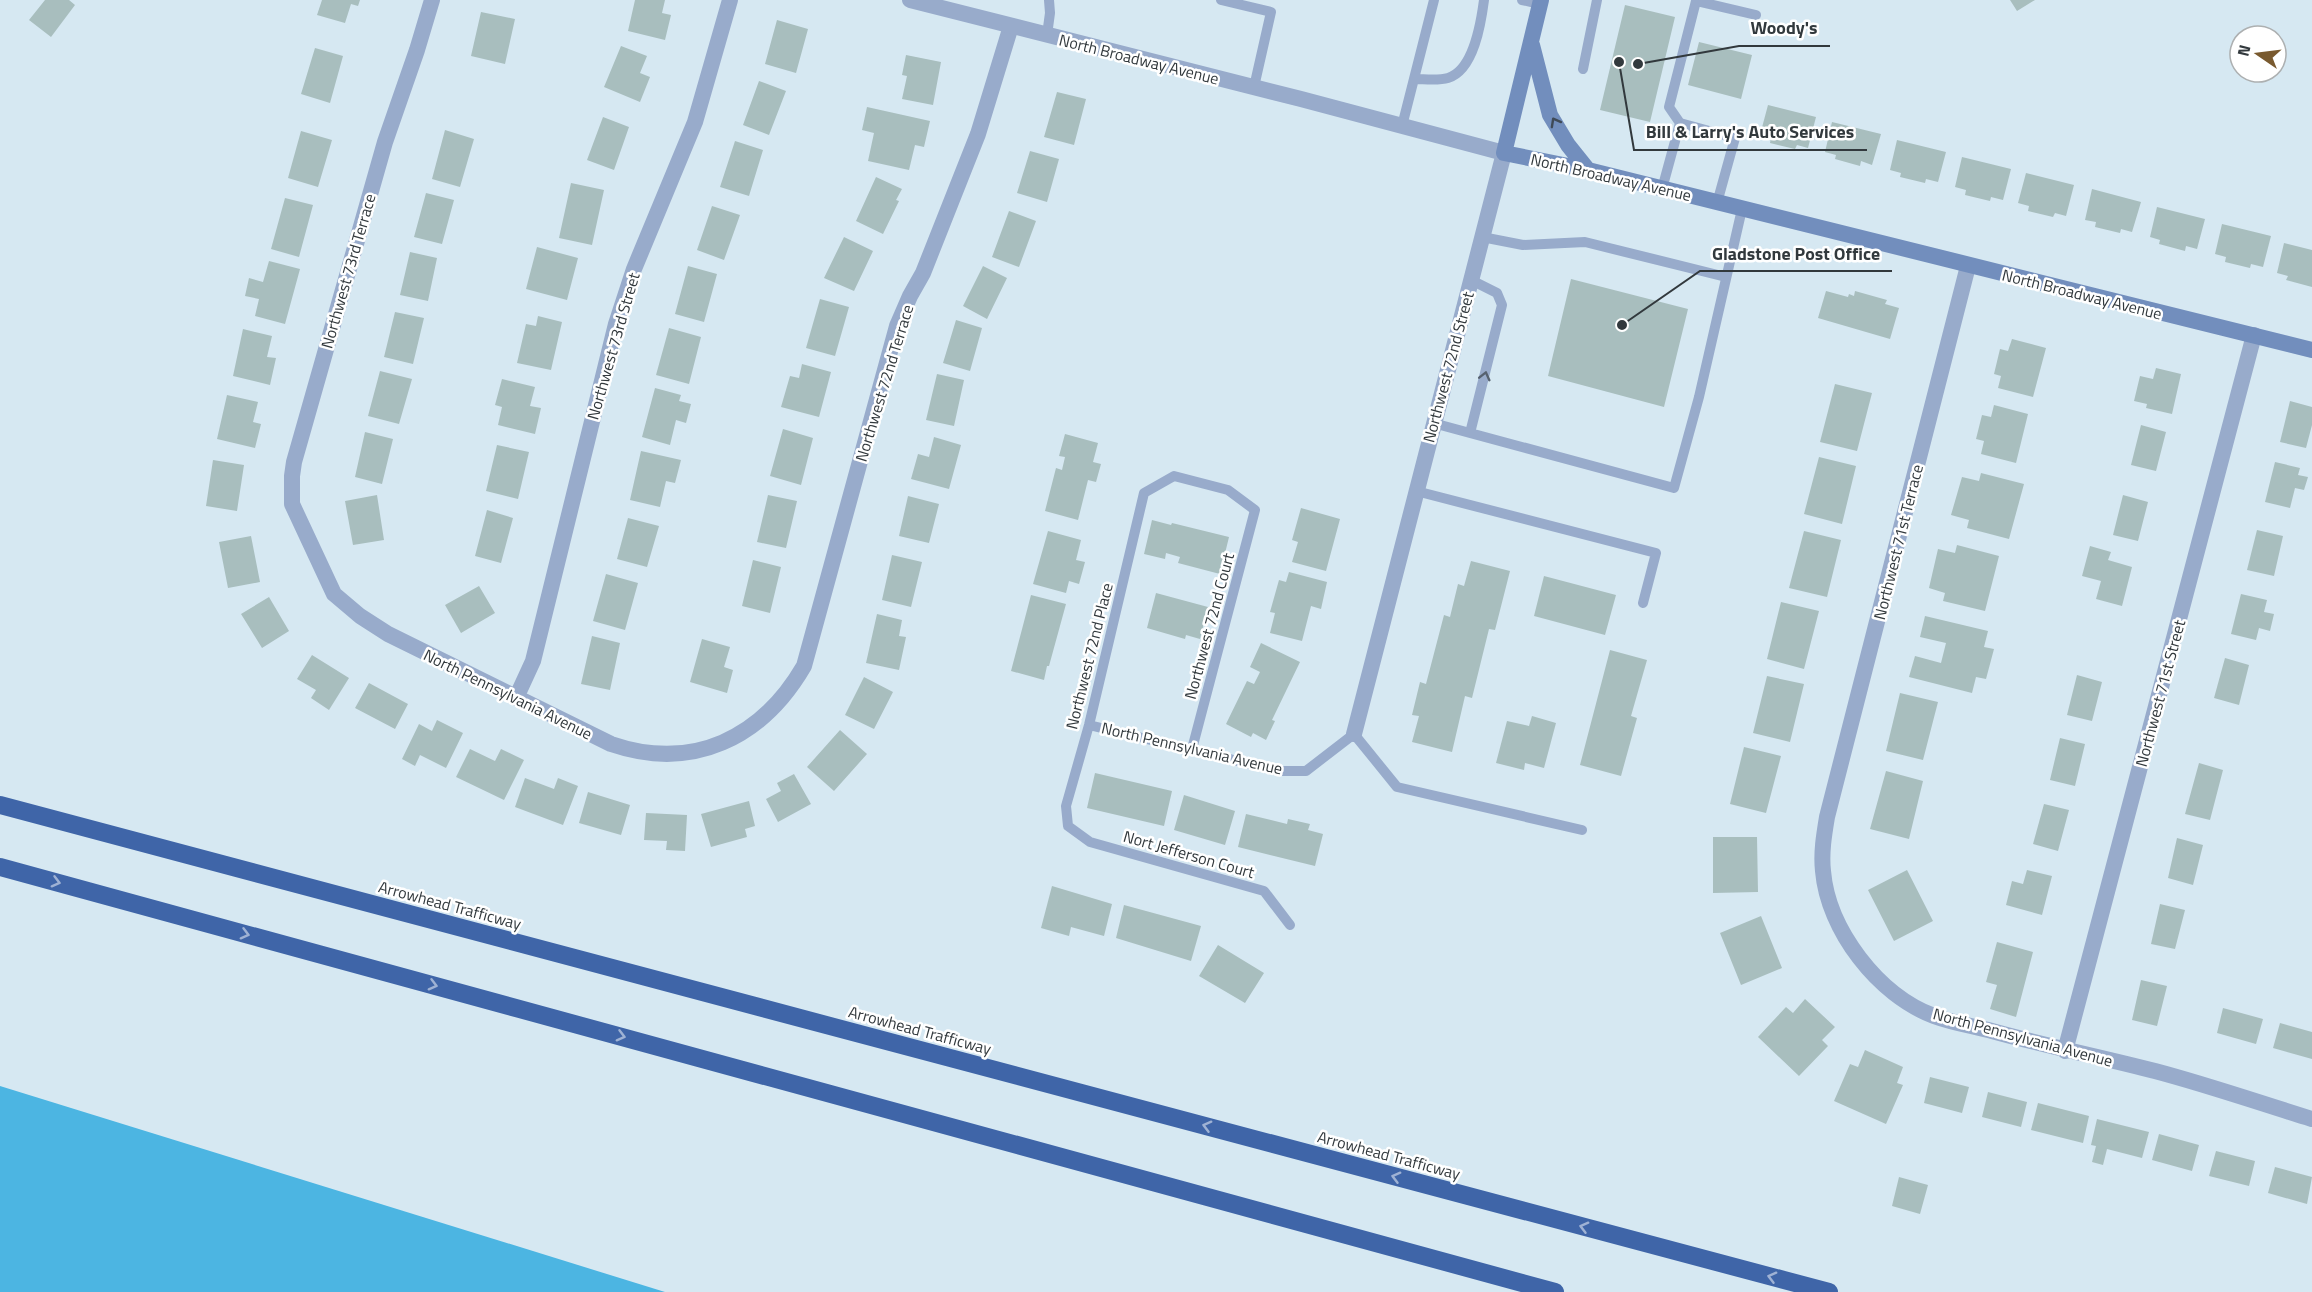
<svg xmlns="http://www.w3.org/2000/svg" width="2312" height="1292" viewBox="0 0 2312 1292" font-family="'Titillium Web',sans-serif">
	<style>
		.forest { fill: #4cb5e2 }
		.building { fill: #a8bebe }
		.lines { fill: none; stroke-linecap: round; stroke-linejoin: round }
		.service { stroke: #98abcb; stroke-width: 10 }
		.minor { stroke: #98abcb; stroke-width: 16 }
		.tertiary { stroke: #98abcb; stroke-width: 16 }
		.secondary { stroke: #728ebd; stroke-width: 16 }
		.motorway { stroke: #3f65a8; stroke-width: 18 }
		.oneway { stroke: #3f4a57 }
		.oneway2 { stroke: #56616f }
		.oneway3 { stroke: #9fb2d4 }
		.labels { text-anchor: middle; stroke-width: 5; stroke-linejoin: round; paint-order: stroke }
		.street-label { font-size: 16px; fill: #32393d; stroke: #fff }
		.leader { fill: none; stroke: #32393d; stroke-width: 2 }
		.callout-dot { fill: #32393d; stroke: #fff; stroke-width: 2 }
		.callout-label { font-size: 18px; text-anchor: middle; font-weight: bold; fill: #32393d; stroke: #fff; stroke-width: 5; stroke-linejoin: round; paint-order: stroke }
	</style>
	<rect width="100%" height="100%" fill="#d6e8f2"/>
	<path class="forest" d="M 0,1086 L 665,1292 L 0,1292 Z"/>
	<path class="building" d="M 45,0 L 69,0 L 75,5 L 51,37 L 29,20 Z
		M 322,0 L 360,0 L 358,6 L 351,4 L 345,23 L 317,15 Z
		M 635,0 L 665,0 L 662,13 L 671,15 L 665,40 L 628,31 Z
		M 2010,0 L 2035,0 L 2017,11 Z
		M 1625,5 L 1675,17 L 1650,122 L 1600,110 Z
		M 481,12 L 515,19 L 505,64 L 471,56 Z
		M 777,20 L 808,29 L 796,73 L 765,64 Z
		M 1699,42 L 1752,55 L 1741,99 L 1688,85 Z
		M 621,46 L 647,56 L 640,73 L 650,77 L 640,102 L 604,87 Z
		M 315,48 L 343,56 L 330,103 L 301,94 Z
		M 906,55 L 941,62 L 933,105 L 902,99 L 907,76 L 902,75 Z
		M 759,81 L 786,91 L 769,135 L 743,125 Z
		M 1057,92 L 1086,99 L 1074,145 L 1044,137 Z
		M 1768,105 L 1816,117 L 1808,148 L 1797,145 L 1795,149 L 1770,143 L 1771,138 L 1760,135 Z
		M 867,107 L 930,121 L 924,147 L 915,145 L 909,170 L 868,161 L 874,133 L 862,130 Z
		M 603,117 L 629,127 L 614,170 L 587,160 Z
		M 1832,122 L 1881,134 L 1872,165 L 1861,161 L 1860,166 L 1835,159 L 1836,155 L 1825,152 Z
		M 445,130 L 474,139 L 460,187 L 432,179 Z
		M 301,131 L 332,140 L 318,187 L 288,178 Z
		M 1897,140 L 1946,152 L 1938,182 L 1926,179 L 1925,183 L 1900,177 L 1901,173 L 1890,170 Z
		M 735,141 L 763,150 L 749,196 L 720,187 Z
		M 1030,151 L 1059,159 L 1047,202 L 1017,193 Z
		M 1962,157 L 2011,169 L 2003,200 L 1991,197 L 1990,201 L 1965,195 L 1966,190 L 1955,187 Z
		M 2026,173 L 2074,185 L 2066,216 L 2055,213 L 2053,217 L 2028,211 L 2029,206 L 2018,203 Z
		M 876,177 L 902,189 L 896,200 L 899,201 L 883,234 L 856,221 Z
		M 571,183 L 604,190 L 592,245 L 559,238 Z
		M 2092,189 L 2141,202 L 2132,232 L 2121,229 L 2120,233 L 2095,227 L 2096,222 L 2085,220 Z
		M 426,193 L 454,200 L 442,244 L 414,237 Z
		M 285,198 L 313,205 L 299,257 L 271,249 Z
		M 712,206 L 740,215 L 724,260 L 697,250 Z
		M 2157,207 L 2205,219 L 2197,249 L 2186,246 L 2185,251 L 2159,244 L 2160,240 L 2150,237 Z
		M 1009,211 L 1036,221 L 1019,267 L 992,257 Z
		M 2222,224 L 2271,236 L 2263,267 L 2251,264 L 2250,268 L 2225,262 L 2226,257 L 2215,254 Z
		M 844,237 L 873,251 L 854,291 L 824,278 Z
		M 2284,243 L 2312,250 L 2312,287 L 2286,280 L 2288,276 L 2277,273 Z
		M 537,247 L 578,258 L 567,300 L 526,289 Z
		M 410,252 L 437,258 L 428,301 L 400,295 Z
		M 269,261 L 300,269 L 285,324 L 255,316 L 259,299 L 245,296 L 249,278 L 263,282 Z
		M 688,266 L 717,274 L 704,322 L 675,314 Z
		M 983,266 L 1007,278 L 987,319 L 963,306 Z
		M 1571,279 L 1688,309 L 1664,407 L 1548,376 Z
		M 1826,291 L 1848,297 L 1849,294 L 1854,296 L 1855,291 L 1887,300 L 1885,304 L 1899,308 L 1890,339 L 1818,318 Z
		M 820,299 L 849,307 L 835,356 L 806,348 Z
		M 395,312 L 424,318 L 413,364 L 384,357 Z
		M 538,316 L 562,322 L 551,370 L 517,363 L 526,324 L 536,326 Z
		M 956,320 L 982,328 L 970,371 L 943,363 Z
		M 669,328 L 701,337 L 689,384 L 656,375 Z
		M 243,329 L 272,336 L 267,357 L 276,358 L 270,385 L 233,376 Z
		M 2012,339 L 2046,348 L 2033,397 L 1998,388 L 2001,376 L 1994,374 L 2000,349 L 2008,351 Z
		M 802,364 L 831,372 L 819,417 L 781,407 L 790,376 L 799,378 Z
		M 2156,368 L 2181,374 L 2172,414 L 2146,408 L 2147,404 L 2134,401 L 2140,376 L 2153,379 Z
		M 380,371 L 412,379 L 399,424 L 368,416 Z
		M 937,374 L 964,380 L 954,426 L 926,420 Z
		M 502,379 L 535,387 L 530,406 L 541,408 L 535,434 L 498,425 L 502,407 L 495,405 Z
		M 1835,384 L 1872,393 L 1857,451 L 1820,442 Z
		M 655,388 L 681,395 L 679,401 L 691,404 L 686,423 L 676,420 L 670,445 L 642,437 Z
		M 227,395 L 258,402 L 253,422 L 261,424 L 255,448 L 217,439 Z
		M 2290,401 L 2312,407 L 2312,425 L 2306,448 L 2280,442 Z
		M 1994,405 L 2028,414 L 2016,463 L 1981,454 L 1984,441 L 1976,439 L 1982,415 L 1991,417 Z
		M 2141,425 L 2166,432 L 2156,471 L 2131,465 Z
		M 783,429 L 813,438 L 801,485 L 770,476 Z
		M 365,432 L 393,439 L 382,484 L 355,477 Z
		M 1065,434 L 1098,443 L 1093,462 L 1101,464 L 1096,482 L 1088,480 L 1078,520 L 1045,511 L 1056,468 L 1062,470 L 1065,457 L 1059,456 Z
		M 934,437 L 961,445 L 949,489 L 911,479 L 918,454 L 929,457 Z
		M 497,445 L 529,452 L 518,499 L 486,491 Z
		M 641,451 L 681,460 L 675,483 L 666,481 L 660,507 L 630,500 Z
		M 1819,457 L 1856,466 L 1842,524 L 1804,514 Z
		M 213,460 L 244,465 L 237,511 L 206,506 Z
		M 2275,462 L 2300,468 L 2298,475 L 2308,477 L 2304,490 L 2295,488 L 2290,508 L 2265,502 Z
		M 1981,473 L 2024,484 L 2009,539 L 1967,528 L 1969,520 L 1951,515 L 1962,477 L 1979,481 Z
		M 377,495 L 384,540 L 353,545 L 345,501 Z
		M 768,495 L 797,501 L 786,548 L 757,542 Z
		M 2123,495 L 2148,502 L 2138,541 L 2113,535 Z
		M 908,496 L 939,504 L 929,543 L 899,536 Z
		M 1301,508 L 1340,519 L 1326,571 L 1292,562 L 1298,542 L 1292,540 Z
		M 487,510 L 513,518 L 501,563 L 475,556 Z
		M 628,518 L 659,526 L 647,567 L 617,559 Z
		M 1152,520 L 1171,525 L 1172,523 L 1229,537 L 1220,574 L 1178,563 L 1180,557 L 1166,553 L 1165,559 L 1144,554 Z
		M 2257,530 L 2283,536 L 2274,576 L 2247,570 Z
		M 1048,531 L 1081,540 L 1076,560 L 1085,562 L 1079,584 L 1069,581 L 1066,593 L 1033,584 Z
		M 1804,531 L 1841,540 L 1827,597 L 1789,588 Z
		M 251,536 L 260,582 L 228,588 L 219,542 Z
		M 1957,545 L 1999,556 L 1985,611 L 1943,601 L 1945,593 L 1929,588 L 1938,549 L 1955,553 Z
		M 2090,546 L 2111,552 L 2108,560 L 2132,567 L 2122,606 L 2096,599 L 2101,581 L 2082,576 Z
		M 892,555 L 922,562 L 911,607 L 882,600 Z
		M 753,560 L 781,567 L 770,613 L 742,606 Z
		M 1471,561 L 1510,571 L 1495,630 L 1489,629 L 1472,698 L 1465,696 L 1452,752 L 1412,742 L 1419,716 L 1412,715 L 1420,682 L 1426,684 L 1444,615 L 1450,617 L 1458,584 L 1464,586 Z
		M 1289,572 L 1327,582 L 1321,609 L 1311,606 L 1302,641 L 1270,633 L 1275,613 L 1270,612 L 1279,580 L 1286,582 Z
		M 606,574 L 638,583 L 625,630 L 593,621 Z
		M 1544,576 L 1616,595 L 1605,635 L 1534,616 Z
		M 479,586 L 495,613 L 461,633 L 445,605 Z
		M 1156,593 L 1208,607 L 1200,639 L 1186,635 L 1185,639 L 1147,628 Z
		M 2241,594 L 2267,600 L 2264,612 L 2274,614 L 2270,631 L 2259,628 L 2256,640 L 2231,634 Z
		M 1031,595 L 1066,604 L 1049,666 L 1047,666 L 1044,680 L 1011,671 Z
		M 269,597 L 289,631 L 262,648 L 241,614 Z
		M 1781,602 L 1819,611 L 1804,669 L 1767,659 Z
		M 877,614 L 902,620 L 899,636 L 906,637 L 899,670 L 866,663 Z
		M 1925,616 L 1988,631 L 1984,647 L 1994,649 L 1986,679 L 1976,677 L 1972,693 L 1909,677 L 1915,656 L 1941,663 L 1946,643 L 1920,637 Z
		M 592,636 L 620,643 L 610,690 L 581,684 Z
		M 702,639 L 730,647 L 724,667 L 733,670 L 727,693 L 690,682 Z
		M 1261,643 L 1300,662 L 1272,720 L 1275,721 L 1266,740 L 1253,733 L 1251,737 L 1226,724 L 1247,681 L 1254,684 L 1260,672 L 1250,667 Z
		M 1610,650 L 1647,660 L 1631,716 L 1637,718 L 1621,776 L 1580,765 Z
		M 312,655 L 349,678 L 329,710 L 311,698 L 316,690 L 297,679 Z
		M 2225,658 L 2249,665 L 2239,705 L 2214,698 Z
		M 2077,675 L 2102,682 L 2092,721 L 2067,715 Z
		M 1767,676 L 1804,684 L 1790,742 L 1753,733 Z
		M 864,677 L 893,692 L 874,729 L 845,715 Z
		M 369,683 L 408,704 L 395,729 L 355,708 Z
		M 1900,693 L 1938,702 L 1923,760 L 1886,751 Z
		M 1532,716 L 1556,723 L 1544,768 L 1525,763 L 1524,770 L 1496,763 L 1507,721 L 1529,726 Z
		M 437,720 L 463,733 L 446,768 L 420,755 L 415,766 L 402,759 L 419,724 L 432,731 Z
		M 840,730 L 867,754 L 834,791 L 807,767 Z
		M 2060,738 L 2085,744 L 2075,786 L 2050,780 Z
		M 1744,747 L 1781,756 L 1766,813 L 1730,804 Z
		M 470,749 L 495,761 L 501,749 L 524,760 L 504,800 L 456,777 Z
		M 2199,763 L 2223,770 L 2210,820 L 2185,814 Z
		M 1886,771 L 1923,781 L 1909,839 L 1870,829 Z
		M 1095,773 L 1172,791 L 1164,826 L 1087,808 Z
		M 794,774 L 811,804 L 778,822 L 766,799 L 781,791 L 777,783 Z
		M 525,778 L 554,789 L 558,778 L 578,786 L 563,825 L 515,807 Z
		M 588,792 L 630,805 L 621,835 L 579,823 Z
		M 1184,795 L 1235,811 L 1225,845 L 1174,830 Z
		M 749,801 L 755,826 L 745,829 L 747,837 L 711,847 L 701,814 Z
		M 2044,804 L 2069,810 L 2058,851 L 2033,844 Z
		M 646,813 L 687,815 L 685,851 L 666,850 L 667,841 L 644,840 Z
		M 1246,814 L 1287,824 L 1288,819 L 1310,824 L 1308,830 L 1323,834 L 1315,866 L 1238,847 Z
		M 1713,837 L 1757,837 L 1758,892 L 1713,893 Z
		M 2177,838 L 2203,845 L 2193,885 L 2168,878 Z
		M 1907,870 L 1933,921 L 1894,941 L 1868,890 Z
		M 2027,870 L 2052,876 L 2042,915 L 2006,905 L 2012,881 L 2023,884 Z
		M 1052,886 L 1112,904 L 1104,936 L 1071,927 L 1069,936 L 1041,928 Z
		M 2160,904 L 2185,910 L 2175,949 L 2151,944 Z
		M 1124,905 L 1201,926 L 1191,961 L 1116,938 Z
		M 1761,916 L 1782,968 L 1741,985 L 1720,933 Z
		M 1997,942 L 2033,952 L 2016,1017 L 1990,1009 L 1997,985 L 1986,982 Z
		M 1218,945 L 1264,973 L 1245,1003 L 1199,976 Z
		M 2141,980 L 2167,986 L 2157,1026 L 2132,1020 Z
		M 1805,999 L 1835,1027 L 1822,1040 L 1828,1046 L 1799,1076 L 1758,1037 L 1786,1007 L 1793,1013 Z
		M 2223,1008 L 2263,1019 L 2256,1044 L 2217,1033 Z
		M 2280,1023 L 2312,1032 L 2312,1059 L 2273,1048 Z
		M 1865,1050 L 1903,1067 L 1897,1083 L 1903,1085 L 1886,1124 L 1834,1101 L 1850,1064 L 1858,1067 Z
		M 1930,1077 L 1969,1087 L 1962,1113 L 1924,1103 Z
		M 1988,1092 L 2027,1102 L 2021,1127 L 1982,1117 Z
		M 2038,1103 L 2089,1116 L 2083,1143 L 2031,1130 Z
		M 2097,1119 L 2149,1132 L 2142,1158 L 2107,1149 L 2103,1165 L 2092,1162 L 2096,1146 L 2091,1145 Z
		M 2159,1134 L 2199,1145 L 2192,1171 L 2152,1160 Z
		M 2216,1151 L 2255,1161 L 2249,1186 L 2209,1176 Z
		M 2275,1167 L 2312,1177 L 2307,1204 L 2268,1193 Z
		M 1899,1177 L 1928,1185 L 1920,1214 L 1892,1206 Z"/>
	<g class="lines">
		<path class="service" d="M 1221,0 L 1271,12 L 1254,87
			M 1522,0 L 1540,4
			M 1047,35 L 1050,13 L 1049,0
			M 1583,69 L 1597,0
			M 1415,79 C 1424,79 1438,81 1448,78 C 1474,70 1481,23 1484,0
			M 1680,123 L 1669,107 L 1696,1 L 1756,15
			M 1402,126 L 1434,0
			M 1662,189 L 1680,123 L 1735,138 L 1717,203
			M 1482,237 L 1523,245 L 1585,242 L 1726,277
			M 1433,423 L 1674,488 L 1699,397 L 1742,209
			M 1470,433 L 1502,305 L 1497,293 L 1471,280
			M 1416,491 L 1656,553 L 1643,603
			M 1089,725 L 1279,771 L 1306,771 L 1354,734 L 1397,787 L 1582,830
			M 1192,749 L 1255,510 L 1228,490 L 1174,476 L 1144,493 L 1089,725 L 1066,806 L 1068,826 L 1090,842 L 1264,891 L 1290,925"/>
		<path class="minor" d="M 432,0 L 417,50 L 385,142 L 294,462 L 292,476 L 292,504 L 334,594 L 360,616 L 388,634 L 611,744 C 693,772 762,738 804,666 L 897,326 L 910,296 L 923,273 L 978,134 L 1011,26
			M 1968,266 L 1827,817 C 1824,835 1821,853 1823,871 C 1828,930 1878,995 1934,1016 C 1953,1023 1973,1026 1992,1031 C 2046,1046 2101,1057 2155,1071 C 2208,1085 2260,1103 2312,1119
			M 516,698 L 533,661 L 616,324 L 634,269 L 695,122 L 730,0
			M 1354,734 L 1504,153
			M 2065,1051 L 2254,335"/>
		<path class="tertiary" d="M 910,0 L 1301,99 L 1504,153"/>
		<path class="secondary" d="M 1541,0 L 1504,153 L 1588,170 L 2312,350
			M 1532,45 L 1550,115 L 1568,145 L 1588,170"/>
		<path class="motorway" d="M 0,805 L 1829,1292
			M 0,867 L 1555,1292"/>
	</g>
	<defs><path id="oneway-chevron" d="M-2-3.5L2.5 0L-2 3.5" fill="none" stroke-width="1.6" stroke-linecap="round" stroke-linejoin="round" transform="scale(1.5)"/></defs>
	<use class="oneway" href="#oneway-chevron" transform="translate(1555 122) rotate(-119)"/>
	<use class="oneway2" href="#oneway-chevron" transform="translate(1485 376) rotate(-76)"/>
	<g class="oneway3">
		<use href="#oneway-chevron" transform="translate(56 882) rotate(15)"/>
		<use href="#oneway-chevron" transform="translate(245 934) rotate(15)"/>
		<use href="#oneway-chevron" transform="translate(433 985) rotate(15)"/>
		<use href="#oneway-chevron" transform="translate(621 1036) rotate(15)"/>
		<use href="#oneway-chevron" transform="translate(1207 1126) rotate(-165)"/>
		<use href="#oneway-chevron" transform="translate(1396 1177) rotate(-165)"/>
		<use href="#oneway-chevron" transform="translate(1584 1227) rotate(-165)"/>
		<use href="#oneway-chevron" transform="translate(1772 1277) rotate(-165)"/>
	</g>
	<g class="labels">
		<g class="street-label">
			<text transform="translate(1139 59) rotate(14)" y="6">North Broadway Avenue</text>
			<text transform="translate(1611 177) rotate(13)" y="6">North Broadway Avenue</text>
			<text transform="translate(348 271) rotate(-74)" y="6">Northwest 73rd Terrace</text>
			<text transform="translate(2082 294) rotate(14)" y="6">North Broadway Avenue</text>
			<text transform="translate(613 346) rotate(-74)" y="6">Northwest 73rd Street</text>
			<text transform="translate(1448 367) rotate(-75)" y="6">Northwest 72nd Street</text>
			<text transform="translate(884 383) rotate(-73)" y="6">Northwest 72nd Terrace</text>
			<text transform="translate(1898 542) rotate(-76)" y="6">Northwest 71st Terrace</text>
			<text transform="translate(1209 626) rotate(-75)" y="6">Northwest 72nd Court</text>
			<text transform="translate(1089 656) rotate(-76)" y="6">Northwest 72nd Place</text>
			<text transform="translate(2160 693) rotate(-75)" y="6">Northwest 71st Street</text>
			<text transform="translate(508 694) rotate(26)" y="6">North Pennsylvania Avenue</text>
			<text transform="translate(1192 748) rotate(13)" y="6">North Pennsylvania Avenue</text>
			<text transform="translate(1189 854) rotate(16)" y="6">Nort Jefferson Court</text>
			<text transform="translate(450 905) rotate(15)" y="6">Arrowhead Trafficway</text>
			<text transform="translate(920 1030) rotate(15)" y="6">Arrowhead Trafficway</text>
			<text transform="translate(2023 1037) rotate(15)" y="6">North Pennsylvania Avenue</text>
			<text transform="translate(1389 1155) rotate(15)" y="6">Arrowhead Trafficway</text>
		</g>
	</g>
	<path class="leader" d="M1638 64L1739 46H1830M1619 62L1634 150H1867M1622 325L1700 271H1892"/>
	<g class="callout-dot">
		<circle cx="1638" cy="64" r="6"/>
		<circle cx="1619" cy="62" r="6"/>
		<circle cx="1622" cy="325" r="6"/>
	</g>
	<g class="callout-label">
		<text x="1784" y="34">Woody's</text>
		<text x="1750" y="138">Bill &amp; Larry's Auto Services</text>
		<text x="1796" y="260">Gladstone Post Office</text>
	</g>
	<g transform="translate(2258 54) rotate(284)"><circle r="28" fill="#ffffff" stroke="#adb0b1" stroke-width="1.5"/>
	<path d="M0-4.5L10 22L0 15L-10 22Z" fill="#795a2f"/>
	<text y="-9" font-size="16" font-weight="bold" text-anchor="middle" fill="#32393d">N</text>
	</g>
</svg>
